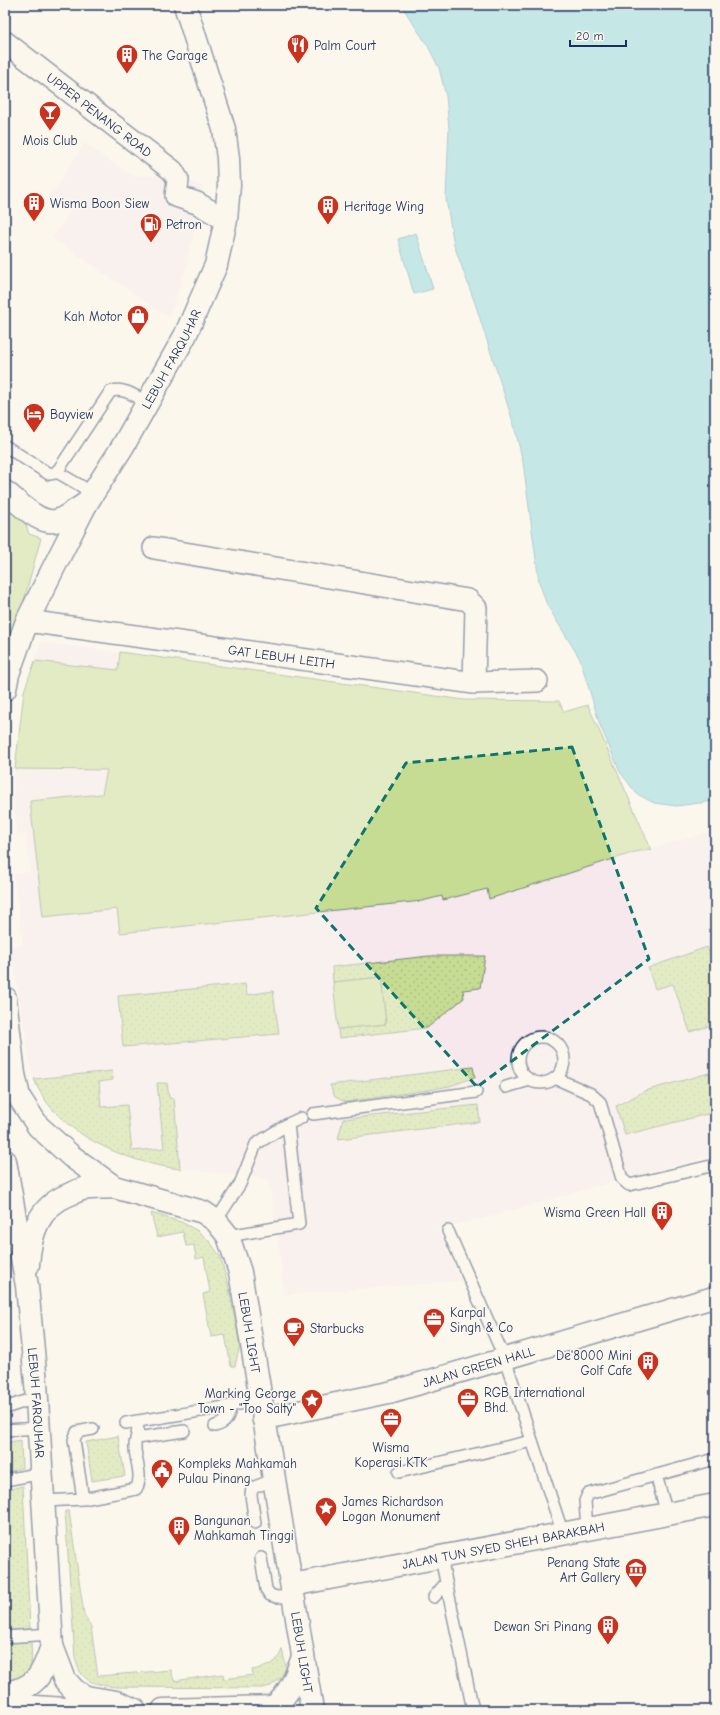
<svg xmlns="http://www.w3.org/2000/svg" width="720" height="1715" viewBox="0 0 720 1715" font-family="'Comic Neue',sans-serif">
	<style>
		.built { fill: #f6e8ed }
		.grass { fill: url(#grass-dots); stroke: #708678 }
		.park { fill: #c6dc92; stroke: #708678 }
		.water { fill: #84d4e0; stroke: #5a92ac }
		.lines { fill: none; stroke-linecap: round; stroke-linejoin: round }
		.lane-casing { stroke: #1b2f5e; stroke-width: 14 }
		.street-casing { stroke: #1b2f5e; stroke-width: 24 }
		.secondary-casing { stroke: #1b2f5e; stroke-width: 25 }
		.lane { stroke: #fbf7ec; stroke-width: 11 }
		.street { stroke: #fbf7ec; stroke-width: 21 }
		.secondary { stroke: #fbf7ec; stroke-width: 22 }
		.marked { fill: none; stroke: #0f766e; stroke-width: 3; stroke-dasharray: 8 5; stroke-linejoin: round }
		.labels { text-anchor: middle; stroke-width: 3.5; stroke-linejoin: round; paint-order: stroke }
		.poi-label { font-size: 13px; fill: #1b2f5e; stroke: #fbf7ec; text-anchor: start }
		.street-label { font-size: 13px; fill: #1b2f5e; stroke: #fbf7ec }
	</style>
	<defs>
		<pattern id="grass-dots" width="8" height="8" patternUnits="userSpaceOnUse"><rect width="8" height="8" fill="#c6dc92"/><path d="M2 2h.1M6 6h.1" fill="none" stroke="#aabd80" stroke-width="1.8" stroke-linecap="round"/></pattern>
	</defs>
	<rect width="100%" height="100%" fill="#fbf7ec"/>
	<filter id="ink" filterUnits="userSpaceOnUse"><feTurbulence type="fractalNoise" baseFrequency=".025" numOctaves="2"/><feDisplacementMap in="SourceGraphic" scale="8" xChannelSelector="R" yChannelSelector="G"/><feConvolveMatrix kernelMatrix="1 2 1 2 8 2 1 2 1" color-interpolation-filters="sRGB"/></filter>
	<g filter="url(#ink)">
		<path class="built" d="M 84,143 L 132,176 L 167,176 L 204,186 L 186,268 L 169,318 L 53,238 L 72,209 L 51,196 Z
			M 41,642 L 464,700 L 559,701 L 564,712 L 588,705 L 651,849 L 715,830 L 715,1155 L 622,1179 L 496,1215 L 438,1229 L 461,1281 L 283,1295 L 281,1263 L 269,1183 L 263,1179 L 243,1176 L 160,1167 L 126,1156 L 99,1145 L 78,1131 L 51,1107 L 39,1091 L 31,1072 L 11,946 L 23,945 L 14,874 L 30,872 L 30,867 L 25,834 L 17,834 L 13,803 L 15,769 L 24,691 Z
			M 17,1389 L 21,1440 L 5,1443 L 5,1391 Z"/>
		<path class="grass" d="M 707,947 L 710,955 L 715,953 L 715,1024 L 690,1032 L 673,984 L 655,989 L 648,968 Z
			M 429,956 L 485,956 L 480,988 L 463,990 L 464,998 L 427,1028 L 339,1038 L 338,1029 L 386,1024 L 381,977 L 333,982 L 332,967 Z
			M 245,984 L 247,995 L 273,991 L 279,1034 L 123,1047 L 118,996 Z
			M 473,1067 L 475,1077 L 450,1086 L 428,1090 L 345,1102 L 335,1097 L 330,1085 Z
			M 112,1071 L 113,1080 L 99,1082 L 101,1107 L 127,1105 L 132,1151 L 164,1148 L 157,1083 L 167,1083 L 169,1098 L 174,1098 L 180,1169 C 127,1163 54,1133 34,1079 Z
			M 709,1073 L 715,1092 L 715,1112 L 625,1135 L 616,1106 L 645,1091 Z
			M 478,1105 L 480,1122 L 338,1139 L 343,1119 Z
			M 151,1213 L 181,1222 L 198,1231 L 210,1242 L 220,1256 L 228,1284 L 240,1345 L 235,1366 L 231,1366 L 225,1335 L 211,1337 L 203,1294 L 210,1292 L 204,1257 L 196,1259 L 194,1245 L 186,1246 L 183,1232 L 157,1237 Z
			M 118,1436 L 125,1476 L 92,1481 L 86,1442 Z
			M 21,1440 L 22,1468 L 5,1473 L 5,1443 Z
			M 23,1486 L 30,1629 L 5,1630 L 5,1490 Z
			M 65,1511 L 69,1511 L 84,1614 L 91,1627 L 98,1676 L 171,1670 L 174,1681 L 223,1674 L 224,1679 L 253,1675 L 252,1670 C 266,1667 278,1664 282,1649 L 286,1667 L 284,1675 L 271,1686 L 262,1688 L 116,1687 C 93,1684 80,1682 75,1657 Z
			M 31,1642 C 33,1672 32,1673 5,1685 L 5,1643 Z"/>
		<path class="park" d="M 5,493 L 19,504 L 29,534 L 41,538 L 19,618 L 5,655 Z
			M 120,652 L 464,700 L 559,701 L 564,712 L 588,705 L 651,849 L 635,852 L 489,899 L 487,889 L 443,900 L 442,896 L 422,901 L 120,933 L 117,909 L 43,917 L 30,801 L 102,794 L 107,770 L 15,769 L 24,691 L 35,661 L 118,670 Z
			M 381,977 L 386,1024 L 338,1029 L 333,982 Z"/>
		<path class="water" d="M 401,5 L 715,5 L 715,801 L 676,806 L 654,803 L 637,794 L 620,772 L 600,725 L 580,659 L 547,605 L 539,582 L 523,462 L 514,425 L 475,303 L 454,245 L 446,199 L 449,128 L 446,96 L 439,68 L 428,46 Z
			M 416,233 L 433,289 L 414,294 L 398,239 Z"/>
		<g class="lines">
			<g class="lane-casing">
				<path id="lane" d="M 5,446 L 49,474 L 55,473 L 59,469 L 110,392 C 122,386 137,397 148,403
					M 57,472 L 93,493
					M518 1060a23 23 0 1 1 46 0a23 23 0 1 1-46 0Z
					M 555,1078 L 591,1094 L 600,1102 L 622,1179 L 629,1185 L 715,1165
					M 506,1087 L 530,1080
					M 313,1114 L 476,1092
					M 216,1221 L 240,1184 L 256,1144 L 288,1124
					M 448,1231 L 505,1359 L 563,1534
					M 228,1236 L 299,1224 L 288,1124 L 301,1118
					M 5,1408 L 38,1397
					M 126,1423 L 231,1406 L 260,1399
					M 215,1426 C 227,1423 228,1417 231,1406
					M 5,1430 L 40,1428
					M 137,1438 L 184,1431
					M 399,1472 L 532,1441
					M 656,1475 L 667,1514
					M 5,1480 L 43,1473
					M 83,1499 L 74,1440 L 77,1432 L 93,1429
					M 45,1501 L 83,1499 L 136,1489 C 143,1478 136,1461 135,1449 C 134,1438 140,1435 137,1421
					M 255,1523 L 251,1495 L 252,1488 L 273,1480
					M 587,1530 L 585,1501 L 588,1494 L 715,1459
					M 261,1558 L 266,1589 L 270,1595 L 277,1597 L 294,1596
					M 441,1558 L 473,1710
					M 434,1597 L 446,1583
					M 5,1637 L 52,1634"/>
			</g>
			<g class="street-casing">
				<g id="street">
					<path id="s1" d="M 5,42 L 173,171 L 178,180 L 176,196 L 197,203 L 226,220"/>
					<path d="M 154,548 L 468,600 L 476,608 L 474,683"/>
					<path id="s2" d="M 27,621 L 474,683 L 537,681"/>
					<path id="s3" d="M 263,1419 L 391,1392 L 715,1297"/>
				</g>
			</g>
			<g class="secondary-casing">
				<g id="secondary">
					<path d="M 5,492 C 19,502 40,527 59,520 C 68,516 77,509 86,504"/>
					<path id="s4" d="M 5,689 L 8,674 L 27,621 L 62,551 L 86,504 L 123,446 L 185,336 L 216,265 L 226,220 L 229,185 L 228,158 L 224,129 L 185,5"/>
					<path id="s5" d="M 5,998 L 14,1074 L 19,1097 L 38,1126 L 71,1156 L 114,1187 L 203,1212 L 216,1221 L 228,1236 L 240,1272 L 312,1710"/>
					<path id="s6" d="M 5,1161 L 27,1286 L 36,1383 L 52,1646 L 65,1680 L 75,1691 L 86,1697 L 116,1702 L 135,1710"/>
					<path d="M 28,1265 C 30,1235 38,1207 68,1195 C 73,1193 78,1190 83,1189 C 93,1187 103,1188 114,1187"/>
					<path id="s7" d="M 292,1585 L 715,1505"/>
					<path d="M 5,1693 C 37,1688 42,1675 52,1646"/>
					<path d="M 5,1705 L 81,1710"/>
					<path d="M 274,1707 C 291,1691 295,1679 303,1657"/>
					<path d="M 163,1710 L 274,1707 L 279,1710"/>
				</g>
			</g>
			<use href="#lane" class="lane"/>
			<use href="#street" class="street"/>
			<use href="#secondary" class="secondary"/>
		</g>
	</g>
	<path d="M0 0H720V1715H0ZM 572,747 L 649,959 L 477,1087 L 316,908 L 406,763 Z" fill="#fbf7ec" fill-opacity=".55" fill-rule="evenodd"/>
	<path class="marked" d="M 572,747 L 649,959 L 477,1087 L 316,908 L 406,763 Z"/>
	<defs>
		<g id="restaurant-pin" transform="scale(1.15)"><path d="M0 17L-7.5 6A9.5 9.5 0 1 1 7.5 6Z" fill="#c8321e" stroke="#fbf7ec"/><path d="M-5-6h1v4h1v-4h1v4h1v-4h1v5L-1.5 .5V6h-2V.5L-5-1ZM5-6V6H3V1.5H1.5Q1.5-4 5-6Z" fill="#fff"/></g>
		<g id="building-pin" transform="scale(1.15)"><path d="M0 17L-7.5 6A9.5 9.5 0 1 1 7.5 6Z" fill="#c8321e" stroke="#fbf7ec"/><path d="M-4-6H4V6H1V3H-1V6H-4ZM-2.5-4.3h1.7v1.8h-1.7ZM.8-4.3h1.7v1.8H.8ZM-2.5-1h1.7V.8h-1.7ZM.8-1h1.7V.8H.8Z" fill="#fff"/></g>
		<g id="bar-pin" transform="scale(1.15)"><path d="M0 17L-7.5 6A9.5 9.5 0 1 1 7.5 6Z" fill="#c8321e" stroke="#fbf7ec"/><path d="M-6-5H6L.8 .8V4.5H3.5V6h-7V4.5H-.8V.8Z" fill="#fff"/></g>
		<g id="fuel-pin" transform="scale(1.15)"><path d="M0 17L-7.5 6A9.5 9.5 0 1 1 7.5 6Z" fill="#c8321e" stroke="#fbf7ec"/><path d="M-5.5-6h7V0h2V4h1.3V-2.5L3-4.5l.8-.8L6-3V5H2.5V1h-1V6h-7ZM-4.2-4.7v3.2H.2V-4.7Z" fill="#fff"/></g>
		<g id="shop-pin" transform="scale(1.15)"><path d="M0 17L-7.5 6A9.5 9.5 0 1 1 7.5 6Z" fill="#c8321e" stroke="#fbf7ec"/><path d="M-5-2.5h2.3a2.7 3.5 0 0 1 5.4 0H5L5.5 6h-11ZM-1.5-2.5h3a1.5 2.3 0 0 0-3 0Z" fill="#fff"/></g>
		<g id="hotel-pin" transform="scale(1.15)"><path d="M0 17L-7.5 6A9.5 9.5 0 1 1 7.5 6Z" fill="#c8321e" stroke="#fbf7ec"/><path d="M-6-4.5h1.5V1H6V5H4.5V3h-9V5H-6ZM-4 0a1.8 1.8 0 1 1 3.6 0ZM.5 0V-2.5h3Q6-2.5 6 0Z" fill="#fff"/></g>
		<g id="office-pin" transform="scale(1.15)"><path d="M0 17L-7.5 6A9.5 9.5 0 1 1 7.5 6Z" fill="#c8321e" stroke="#fbf7ec"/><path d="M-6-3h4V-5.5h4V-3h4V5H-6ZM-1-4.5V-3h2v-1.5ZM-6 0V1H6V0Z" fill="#fff"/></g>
		<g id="cafe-pin" transform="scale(1.15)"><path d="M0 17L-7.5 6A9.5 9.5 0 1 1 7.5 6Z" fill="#c8321e" stroke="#fbf7ec"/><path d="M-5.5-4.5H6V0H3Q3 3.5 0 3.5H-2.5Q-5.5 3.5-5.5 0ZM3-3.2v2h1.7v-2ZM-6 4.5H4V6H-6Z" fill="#fff"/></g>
		<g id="sight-pin" transform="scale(1.15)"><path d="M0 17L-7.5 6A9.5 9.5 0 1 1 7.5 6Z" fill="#c8321e" stroke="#fbf7ec"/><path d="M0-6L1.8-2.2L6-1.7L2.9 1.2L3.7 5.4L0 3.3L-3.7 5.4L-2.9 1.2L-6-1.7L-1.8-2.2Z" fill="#fff"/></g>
		<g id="civic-pin" transform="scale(1.15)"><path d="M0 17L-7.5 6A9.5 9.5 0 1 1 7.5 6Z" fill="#c8321e" stroke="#fbf7ec"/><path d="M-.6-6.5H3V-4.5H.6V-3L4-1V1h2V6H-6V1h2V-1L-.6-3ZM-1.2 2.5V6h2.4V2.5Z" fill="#fff"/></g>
		<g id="museum-pin" transform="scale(1.15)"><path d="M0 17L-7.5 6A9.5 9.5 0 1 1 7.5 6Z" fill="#c8321e" stroke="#fbf7ec"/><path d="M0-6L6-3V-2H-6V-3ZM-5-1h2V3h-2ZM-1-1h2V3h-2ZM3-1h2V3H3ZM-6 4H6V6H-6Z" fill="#fff"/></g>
	</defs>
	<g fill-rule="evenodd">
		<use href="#restaurant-pin" x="298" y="45"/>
		<use href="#building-pin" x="127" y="55"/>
		<use href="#bar-pin" x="50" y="112"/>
		<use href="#building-pin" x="34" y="203"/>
		<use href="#building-pin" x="328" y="206"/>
		<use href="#fuel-pin" x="151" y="224"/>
		<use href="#shop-pin" x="138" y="316"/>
		<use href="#hotel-pin" x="34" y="414"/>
		<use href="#building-pin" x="662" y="1212"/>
		<use href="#office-pin" x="434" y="1319"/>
		<use href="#cafe-pin" x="294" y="1328"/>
		<use href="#building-pin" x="648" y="1362"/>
		<use href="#office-pin" x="468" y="1399"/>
		<use href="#sight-pin" x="312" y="1400"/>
		<use href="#office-pin" x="391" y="1419"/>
		<use href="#civic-pin" x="162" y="1470"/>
		<use href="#sight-pin" x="326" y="1508"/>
		<use href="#building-pin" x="179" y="1527"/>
		<use href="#museum-pin" x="636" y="1569"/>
		<use href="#building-pin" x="608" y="1626"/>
	</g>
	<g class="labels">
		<g class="poi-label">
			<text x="314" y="50">Palm Court</text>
			<text x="142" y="60">The Garage</text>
			<text x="50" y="145" text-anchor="middle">Mois Club</text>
			<text x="50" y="208">Wisma Boon Siew</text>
			<text x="344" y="211">Heritage Wing</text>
			<text x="166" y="229">Petron</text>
			<text x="122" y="321" text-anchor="end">Kah Motor</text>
			<text x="50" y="419">Bayview</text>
			<text x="646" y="1217" text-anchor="end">Wisma Green Hall</text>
			<text x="450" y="1317">Karpal<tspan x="450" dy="15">Singh &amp; Co</tspan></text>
			<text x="310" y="1333">Starbucks</text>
			<text x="632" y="1360" text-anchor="end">De'8000 Mini<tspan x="632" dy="15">Golf Cafe</tspan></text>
			<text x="484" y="1397">RGB International<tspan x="484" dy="15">Bhd.</tspan></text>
			<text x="296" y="1398" text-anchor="end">Marking George<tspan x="296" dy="15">Town - "Too Salty"</tspan></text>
			<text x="391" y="1452" text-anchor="middle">Wisma<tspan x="391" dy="15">Koperasi KTK</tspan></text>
			<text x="178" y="1468">Kompleks Mahkamah<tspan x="178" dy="15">Pulau Pinang</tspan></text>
			<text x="342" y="1506">James Richardson<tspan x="342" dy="15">Logan Monument</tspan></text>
			<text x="194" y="1525">Bangunan<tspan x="194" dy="15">Mahkamah Tinggi</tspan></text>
			<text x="620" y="1567" text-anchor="end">Penang State<tspan x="620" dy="15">Art Gallery</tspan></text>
			<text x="592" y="1631" text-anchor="end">Dewan Sri Pinang</text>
		</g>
		<g class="street-label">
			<text dy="5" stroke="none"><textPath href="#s1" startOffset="119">UPPER PENANG ROAD</textPath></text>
			<text dy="5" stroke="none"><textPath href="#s4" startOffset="371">LEBUH FARQUHAR</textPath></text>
			<text dy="5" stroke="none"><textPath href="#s2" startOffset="257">GAT LEBUH LEITH</textPath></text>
			<text dy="5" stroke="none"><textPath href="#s5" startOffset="459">LEBUH LIGHT</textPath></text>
			<text dy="5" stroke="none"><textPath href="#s3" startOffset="222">JALAN GREEN HALL</textPath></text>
			<text dy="5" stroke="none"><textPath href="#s6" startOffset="244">LEBUH FARQUHAR</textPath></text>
			<text dy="5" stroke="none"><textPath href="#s7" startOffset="215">JALAN TUN SYED SHEH BARAKBAH</textPath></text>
			<text dy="5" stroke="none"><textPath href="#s5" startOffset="783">LEBUH LIGHT</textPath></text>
		</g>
	</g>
	<rect width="720" height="1715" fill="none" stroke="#fbf7ec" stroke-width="20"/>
	<rect x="10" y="10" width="700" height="1695" fill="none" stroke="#1b2f5e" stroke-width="1.5" filter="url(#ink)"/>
	<path d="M570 40v6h56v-6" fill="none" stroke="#1b2f5e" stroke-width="2"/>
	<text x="576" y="40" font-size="12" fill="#1b2f5e" stroke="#fbf7ec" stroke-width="3" paint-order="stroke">20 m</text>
</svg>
